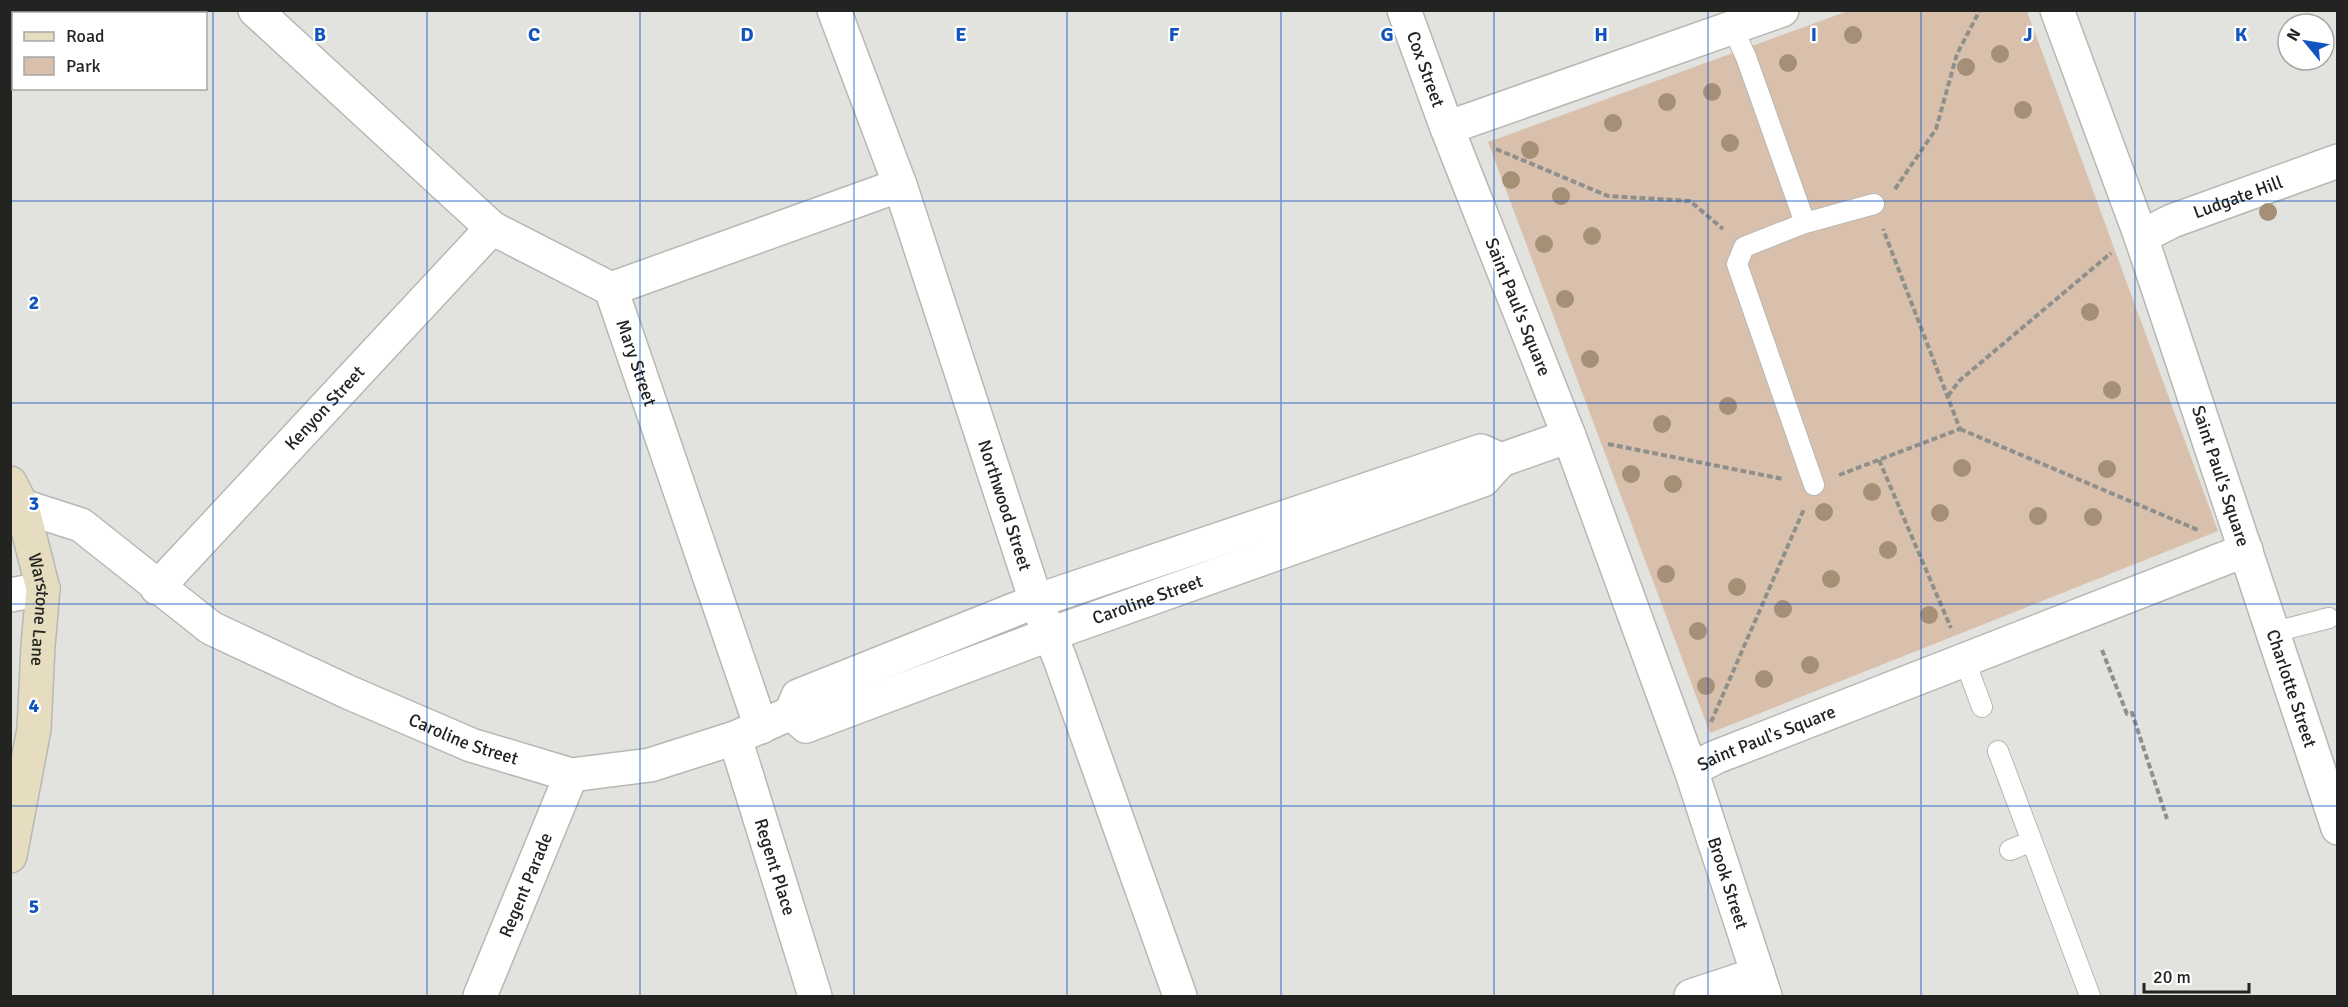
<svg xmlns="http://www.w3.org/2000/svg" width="2348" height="1007" viewBox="0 0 2348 1007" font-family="Signika,sans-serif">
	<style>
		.green { fill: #d9c0ad }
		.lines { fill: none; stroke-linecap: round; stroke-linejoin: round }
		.lane-casing { stroke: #b7b8b3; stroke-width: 22 }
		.street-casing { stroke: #b7b8b3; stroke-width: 36 }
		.secondary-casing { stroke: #b7b8b3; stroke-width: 36 }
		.path { stroke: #8f8f8c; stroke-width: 4; stroke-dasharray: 6 3; stroke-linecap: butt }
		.lane { stroke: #fff; stroke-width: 20 }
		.street { stroke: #fff; stroke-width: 33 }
		.secondary { stroke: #e6dcbf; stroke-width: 33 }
		.rail-casing { stroke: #8b8c88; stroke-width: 7 }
		.rail { stroke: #fff; stroke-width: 4.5; stroke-dasharray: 14; stroke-linecap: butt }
		.tree { fill: #a68f77 }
		.grid { fill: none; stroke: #1154bf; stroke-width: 1.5; stroke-opacity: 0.55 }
		.labels { text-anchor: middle; stroke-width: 4.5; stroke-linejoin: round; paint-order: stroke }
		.street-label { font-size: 18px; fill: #232321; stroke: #fff }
		.grid-label { font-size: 20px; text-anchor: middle; font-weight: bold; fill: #1154bf; stroke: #fff; stroke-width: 4.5; stroke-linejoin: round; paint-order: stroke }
	</style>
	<rect width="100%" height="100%" fill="#e2e3de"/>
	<path class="green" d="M 1848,11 L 2027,11 L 2218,531 L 1710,733 L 1488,142 Z"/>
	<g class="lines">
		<g class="lane-casing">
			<path id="lane" d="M 1733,29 L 1746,57 L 1805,223
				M 1814,485 L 1737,264 L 1744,247 L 1805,223 L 1874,204
				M 2274,632 L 2329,618
				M 1965,661 L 1982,707
				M 1998,751 L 2090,996
				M 2010,850 L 2032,841"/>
		</g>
		<g class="street-casing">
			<g id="street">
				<path id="s1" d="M 834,10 L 900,185 L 1036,601 L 1060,659 L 1180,996"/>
				<path id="s2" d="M 1404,10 L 1447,128"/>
				<path id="s3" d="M 2057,10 L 2141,237 L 2338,828"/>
				<path d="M 492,228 L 611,289"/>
				<path id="s4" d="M 2141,237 L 2172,221 L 2338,161"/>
				<path id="s5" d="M 611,289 L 761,727"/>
				<path d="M 611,289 L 900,185"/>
				<path id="s6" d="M 22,506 L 81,525 L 211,628 L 348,692 L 471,745 L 571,775 L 650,765 L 735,738 L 791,713 L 798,696 L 1036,601 L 1481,451 L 1501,460"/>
				<path id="s7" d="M 157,588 L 492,228 L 255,10"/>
				<path d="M 10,595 L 43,589"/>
				<path id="s8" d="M 791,713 L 806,726 L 1048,635 L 1483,480 L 1501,460 L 1569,436"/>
				<path id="s9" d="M 735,738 L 815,996"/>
				<path id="s10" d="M 1691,770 L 1716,757 L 2246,550"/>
				<path id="s11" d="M 480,996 L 571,775"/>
				<path d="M 1691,996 L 1758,974"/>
				<path d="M 1765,996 L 1691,770 L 1569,436 L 1447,128 L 1782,10"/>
			</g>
		</g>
		<g class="secondary-casing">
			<g id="secondary">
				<path id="s12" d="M 10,483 L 22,506 L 43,589 L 38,646 L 34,729 L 10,856"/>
			</g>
		</g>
		<path class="path" d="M 1496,149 L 1608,196 L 1690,201 L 1723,229
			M 1895,189 L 1936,129 L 1957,54 L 1980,10
			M 1948,396 L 1959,381 L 2111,253
			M 1960,429 L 2198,530
			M 1608,444 L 1783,479
			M 1879,460 L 1951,628
			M 1839,475 L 1960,429 L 1883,229
			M 2102,650 L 2127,714 L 2132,713 L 2167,819
			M 1711,722 L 1804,509"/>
		<use href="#lane" class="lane"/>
		<use href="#street" class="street"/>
		<use href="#secondary" class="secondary"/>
		<g class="rail-casing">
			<path id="rail" d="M 31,14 L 36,10
				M 65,14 L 69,10
				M 10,26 L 14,24
				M 10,47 L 14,45"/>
		</g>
		<use href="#rail" class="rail"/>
	</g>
	<g class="tree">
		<circle cx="1853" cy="35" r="9"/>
		<circle cx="2000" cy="54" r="9"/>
		<circle cx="1788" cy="63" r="9"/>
		<circle cx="1966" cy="67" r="9"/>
		<circle cx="1712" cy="92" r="9"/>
		<circle cx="1667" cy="102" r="9"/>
		<circle cx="2023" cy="110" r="9"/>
		<circle cx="1613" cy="123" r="9"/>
		<circle cx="1730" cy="143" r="9"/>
		<circle cx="1530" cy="150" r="9"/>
		<circle cx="1511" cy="180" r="9"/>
		<circle cx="1561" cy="196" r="9"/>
		<circle cx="2268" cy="212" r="9"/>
		<circle cx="1592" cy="236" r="9"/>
		<circle cx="1544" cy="244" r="9"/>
		<circle cx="1565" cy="299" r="9"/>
		<circle cx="2090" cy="312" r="9"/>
		<circle cx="1590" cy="359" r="9"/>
		<circle cx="2112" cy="390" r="9"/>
		<circle cx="1728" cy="406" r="9"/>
		<circle cx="1662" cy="424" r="9"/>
		<circle cx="1962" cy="468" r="9"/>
		<circle cx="2107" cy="469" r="9"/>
		<circle cx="1631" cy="474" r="9"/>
		<circle cx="1673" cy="484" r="9"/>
		<circle cx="1872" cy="492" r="9"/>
		<circle cx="1824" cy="512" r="9"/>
		<circle cx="1940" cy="513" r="9"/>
		<circle cx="2038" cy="516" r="9"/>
		<circle cx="2093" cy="517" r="9"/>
		<circle cx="1888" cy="550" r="9"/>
		<circle cx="1666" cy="574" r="9"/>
		<circle cx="1831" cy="579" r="9"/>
		<circle cx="1737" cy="587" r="9"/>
		<circle cx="1783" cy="609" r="9"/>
		<circle cx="1929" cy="615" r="9"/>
		<circle cx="1698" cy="631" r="9"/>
		<circle cx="1810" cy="665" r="9"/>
		<circle cx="1764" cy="679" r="9"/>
		<circle cx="1706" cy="686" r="9"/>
	</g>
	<path class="grid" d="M 213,10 L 213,996M 427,10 L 427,996M 640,10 L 640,996M 854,10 L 854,996M 1067,10 L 1067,996M 1281,10 L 1281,996M 1494,10 L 1494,996M 1708,10 L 1708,996M 1921,10 L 1921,996M 2135,10 L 2135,996M 10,201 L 2338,201M 10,403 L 2338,403M 10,604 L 2338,604M 10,806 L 2338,806"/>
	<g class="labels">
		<g class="street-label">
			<text dy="6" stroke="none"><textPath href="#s2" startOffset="63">Cox Street</textPath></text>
			<text dy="6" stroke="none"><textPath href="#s4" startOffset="105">Ludgate Hill</textPath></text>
			<text transform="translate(1518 307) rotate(68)" y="6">Saint Paul's Square</text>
			<text dy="6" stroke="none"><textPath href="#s5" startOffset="78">Mary Street</textPath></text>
			<text dy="6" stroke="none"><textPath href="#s7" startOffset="246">Kenyon Street</textPath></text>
			<text dy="6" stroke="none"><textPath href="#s3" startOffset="494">Saint Paul's Square</textPath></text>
			<text dy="6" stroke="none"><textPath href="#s1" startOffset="524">Northwood Street</textPath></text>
			<text dy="6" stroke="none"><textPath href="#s8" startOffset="384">Caroline Street</textPath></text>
			<text dy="6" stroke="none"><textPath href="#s12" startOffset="132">Warstone Lane</textPath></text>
			<text dy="6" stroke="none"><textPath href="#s3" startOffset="718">Charlotte Street</textPath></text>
			<text dy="6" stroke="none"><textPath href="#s6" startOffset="504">Caroline Street</textPath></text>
			<text dy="6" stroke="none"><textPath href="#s10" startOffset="82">Saint Paul's Square</textPath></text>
			<text dy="6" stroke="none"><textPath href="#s9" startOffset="135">Regent Place</textPath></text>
			<text transform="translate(1728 883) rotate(72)" y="6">Brook Street</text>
			<text dy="6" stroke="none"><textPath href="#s11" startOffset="120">Regent Parade</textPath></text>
		</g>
	</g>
	<g class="grid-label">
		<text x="320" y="41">B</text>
		<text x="534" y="41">C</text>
		<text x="747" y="41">D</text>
		<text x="961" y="41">E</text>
		<text x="1174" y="41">F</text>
		<text x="1387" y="41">G</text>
		<text x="1601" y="41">H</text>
		<text x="1814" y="41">I</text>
		<text x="2028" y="41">J</text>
		<text x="2241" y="41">K</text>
		<text x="34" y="309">2</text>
		<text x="34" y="510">3</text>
		<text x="34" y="712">4</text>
		<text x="34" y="913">5</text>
	</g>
	<rect width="2348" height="1007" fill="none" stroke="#232321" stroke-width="24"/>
	<rect x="12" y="12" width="195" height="78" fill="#ffffff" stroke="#a7a7a6" stroke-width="1.5"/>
	<rect x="24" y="32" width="30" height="9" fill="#e6dcbf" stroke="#a7a7a6" stroke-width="1.5"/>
	<text x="66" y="42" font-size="18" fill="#232321">Road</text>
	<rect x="24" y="57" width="30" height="18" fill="#d9c0ad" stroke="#a7a7a6" stroke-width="1.5"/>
	<text x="66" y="72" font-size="18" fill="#232321">Park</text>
	<g transform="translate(2306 42) rotate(300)"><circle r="28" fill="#ffffff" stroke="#a7a7a6" stroke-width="1.5"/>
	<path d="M0-4.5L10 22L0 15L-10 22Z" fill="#1154bf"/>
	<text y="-9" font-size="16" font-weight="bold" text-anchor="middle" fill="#232321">N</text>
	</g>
	<path d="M2144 983v9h105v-9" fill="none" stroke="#232321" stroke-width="3"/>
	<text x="2153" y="983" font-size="18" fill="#232321" stroke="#ffffff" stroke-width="4.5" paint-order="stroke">20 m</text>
</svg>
